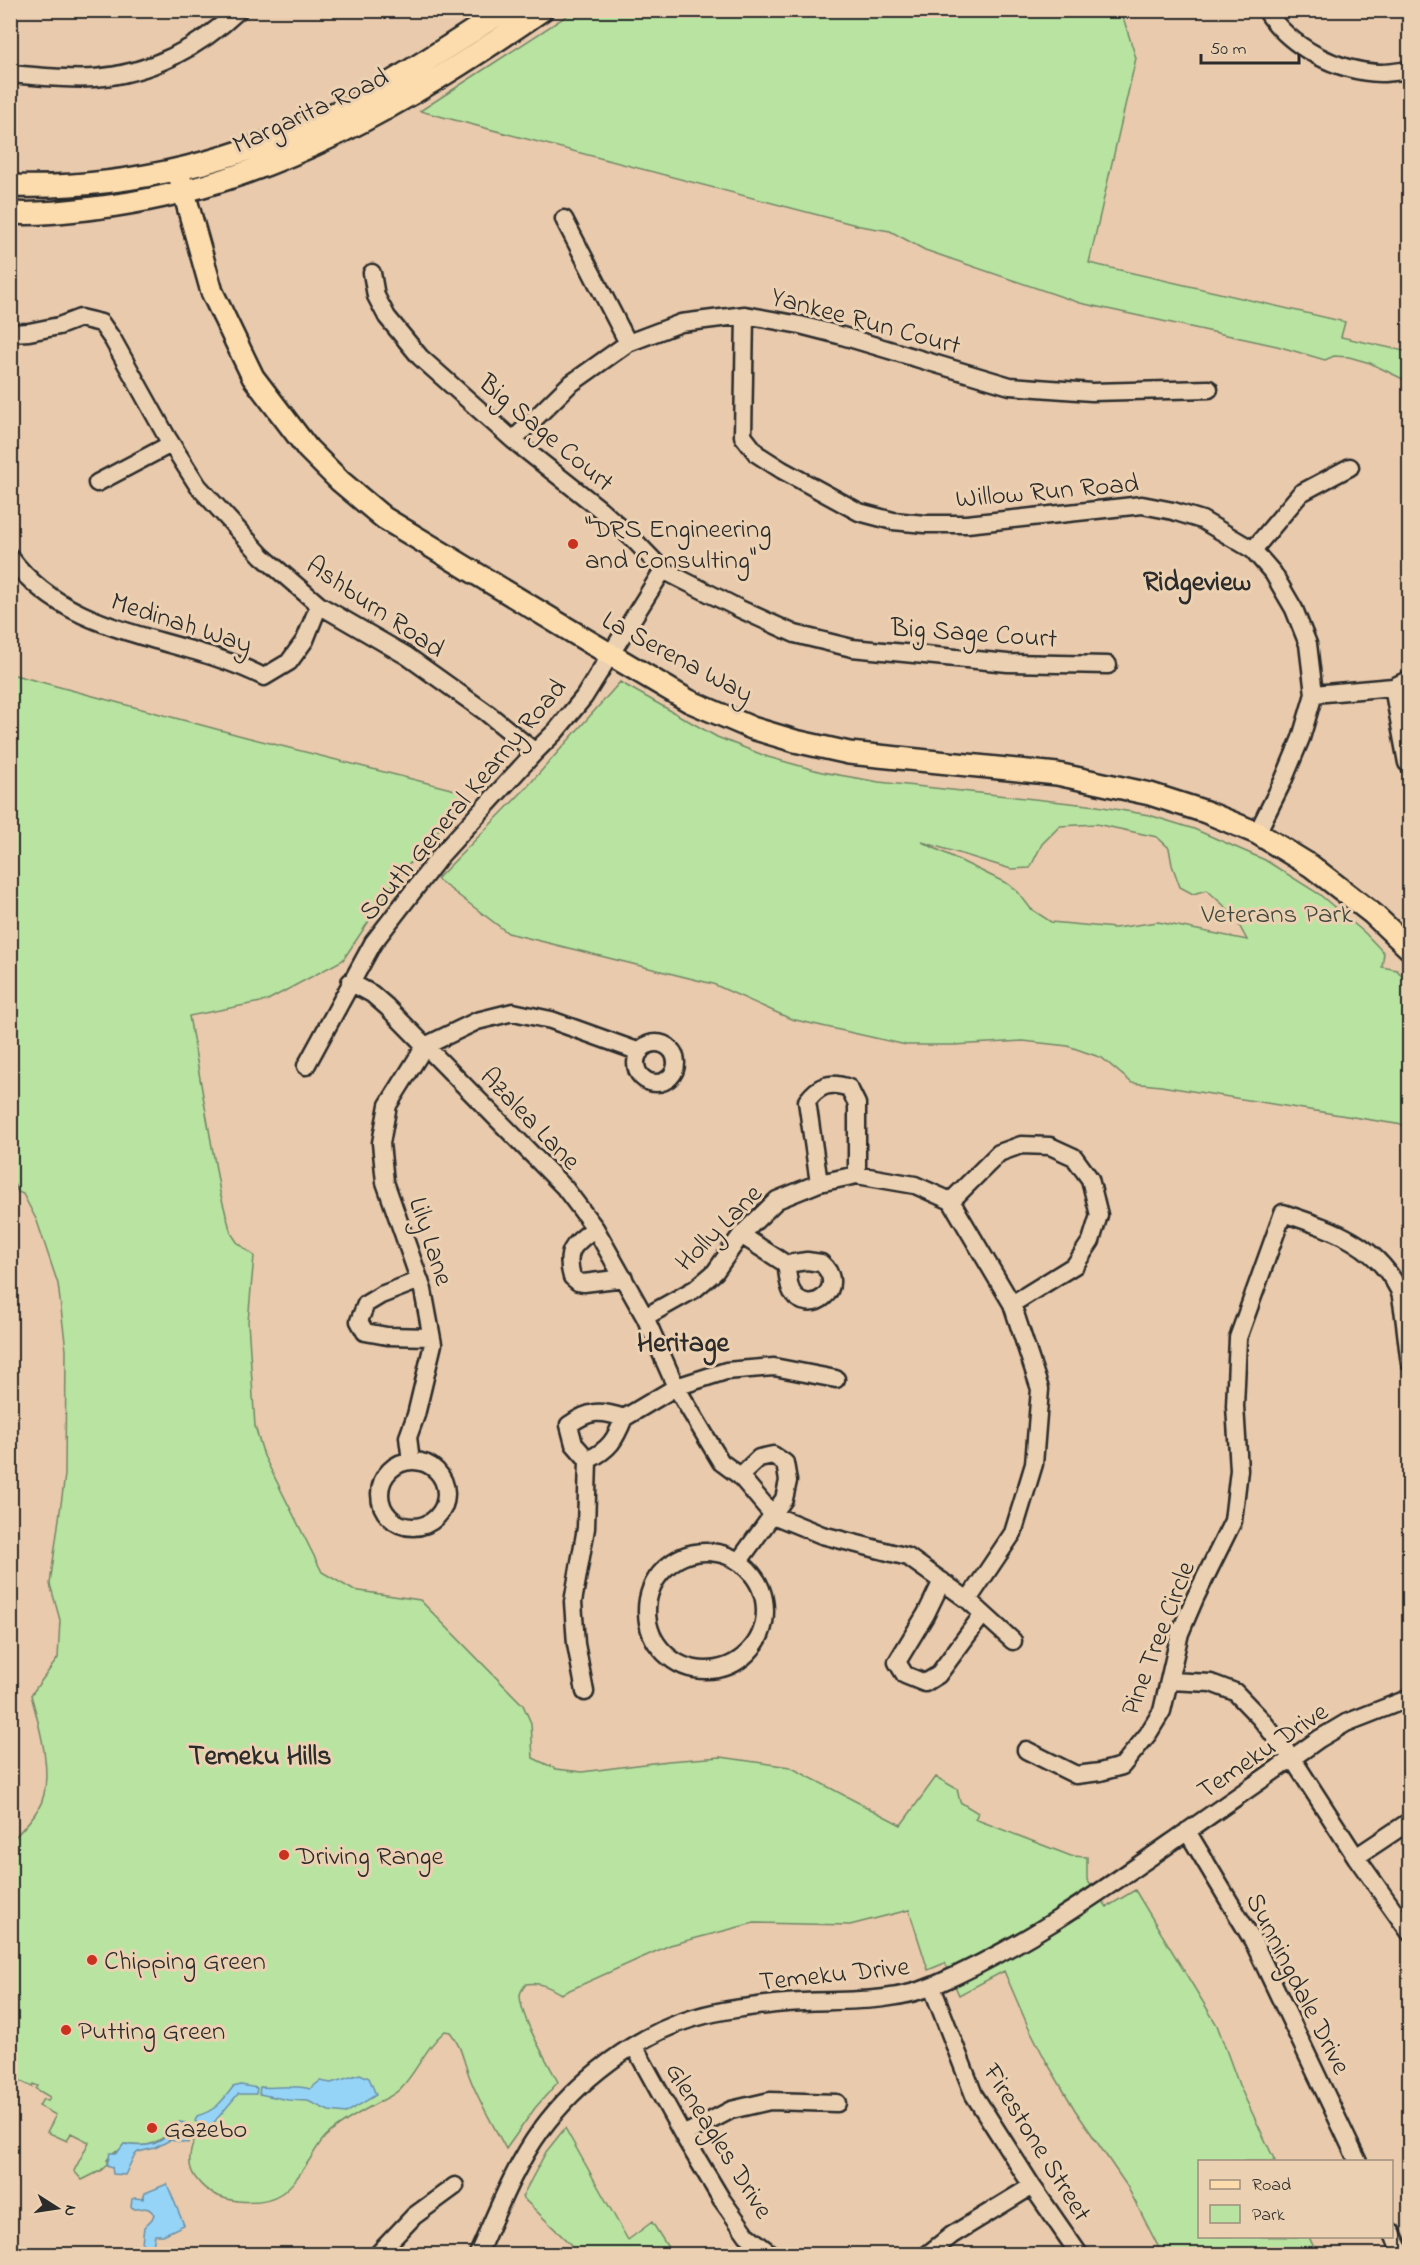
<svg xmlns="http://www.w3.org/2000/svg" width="1420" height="2265" viewBox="0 0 1420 2265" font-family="'Indie Flower',sans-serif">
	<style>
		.green { fill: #b8e3a0; stroke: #728766; stroke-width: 1.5; fill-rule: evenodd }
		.water { fill: #96d4f7; stroke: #6b90a5; stroke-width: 1.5 }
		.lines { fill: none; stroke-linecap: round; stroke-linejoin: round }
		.minor-casing { stroke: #2b2b2b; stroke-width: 21 }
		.major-casing { stroke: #2b2b2b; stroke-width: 26 }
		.minor { stroke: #ebd1b2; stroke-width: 16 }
		.major { stroke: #fcdcac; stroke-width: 21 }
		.poi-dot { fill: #c8321e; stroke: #ebd1b2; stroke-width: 2 }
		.labels { text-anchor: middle; stroke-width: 6; stroke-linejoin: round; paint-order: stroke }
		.street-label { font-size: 27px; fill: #2b2b2b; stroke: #ebd1b2 }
		.poi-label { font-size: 27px; fill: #2b2b2b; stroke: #ebd1b2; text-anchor: start }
		.park-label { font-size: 27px; fill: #40473d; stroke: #ebd1b2 }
		.neighbourhood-label { font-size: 28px; font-weight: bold; fill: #2b2b2b; stroke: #ebd1b2 }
	</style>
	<rect width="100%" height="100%" fill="#e9caac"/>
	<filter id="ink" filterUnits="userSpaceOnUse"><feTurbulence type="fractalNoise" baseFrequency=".0167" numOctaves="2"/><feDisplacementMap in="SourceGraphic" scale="12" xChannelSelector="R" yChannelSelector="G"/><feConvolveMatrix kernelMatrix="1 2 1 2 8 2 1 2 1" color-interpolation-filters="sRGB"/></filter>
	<g filter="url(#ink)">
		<path class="green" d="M 574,11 L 1121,11 L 1136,58 L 1089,263 L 1345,322 L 1341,337 L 1409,352 L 1409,382 L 1370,363 L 1349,357 L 1334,356 L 1325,360 L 1277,346 L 1080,303 L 925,250 L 890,231 L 860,226 L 420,111 Z
			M 11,674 L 246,737 L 463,792 L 453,813 L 399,876 L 343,960 L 266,1001 L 189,1016 L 220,1192 L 231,1233 L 237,1242 L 254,1256 L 248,1322 L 255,1426 L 264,1456 L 322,1572 L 353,1590 L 420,1600 L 523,1705 L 531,1723 L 533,1758 L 556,1769 L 582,1772 L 668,1761 L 721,1757 L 790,1767 L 901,1825 L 936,1777 L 957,1789 L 960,1802 L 978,1813 L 975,1819 L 1071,1856 L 1087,1857 L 1087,1880 L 1107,1907 L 1135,1890 L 1217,2025 L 1239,2085 L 1275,2161 L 1200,2162 L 1200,2236 L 1309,2237 L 1317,2254 L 1162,2254 L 1127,2186 L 1075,2110 L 1046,2061 L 1027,2024 L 1004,1971 L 959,1995 L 945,1963 L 928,1970 L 909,1910 L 850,1925 L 754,1923 L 670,1945 L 561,1994 C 549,1987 540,1982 526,1984 C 523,1988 520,1991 520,1996 C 521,2019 547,2060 558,2082 L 535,2108 L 506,2149 C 494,2126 479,2102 470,2078 C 463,2061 462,2046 450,2032 L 445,2031 C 424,2049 417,2072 400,2089 C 394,2095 387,2098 381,2101 C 362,2111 342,2122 326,2136 C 320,2142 315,2151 310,2159 C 289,2191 278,2205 238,2201 C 222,2199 208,2194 198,2181 C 186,2168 189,2153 195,2138 L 185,2123 C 160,2138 156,2150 124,2144 L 119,2151 L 114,2152 L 107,2160 L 107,2165 L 100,2171 L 82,2180 L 74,2171 L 89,2142 L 71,2133 L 67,2141 L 47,2132 L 56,2115 L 39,2106 L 43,2099 L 48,2101 L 50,2097 L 36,2089 L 38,2086 L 33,2084 L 32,2087 L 17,2079 L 14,2084 L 11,2082 L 11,1841 C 20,1832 31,1821 38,1809 C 56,1781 39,1725 31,1695 L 58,1658 L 60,1620 L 50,1584 L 65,1475 L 66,1350 L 58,1284 L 37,1221 L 23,1194 L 18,1192 L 11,1178 Z
			M 620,682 L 717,737 L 768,757 L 822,772 L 879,782 L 1097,806 L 1149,815 L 1194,829 L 1265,860 L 1319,894 L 1365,933 L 1384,953 L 1382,967 L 1397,970 L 1409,985 L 1409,1126 L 1161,1086 L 1132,1083 L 1102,1058 L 1068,1046 L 1023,1041 L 954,1045 L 906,1045 L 791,1019 L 713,984 L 508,933 L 437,879 L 527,787 ZM 1096,824 L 1157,837 L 1169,848 L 1172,865 L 1180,887 L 1193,894 L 1207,890 L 1233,914 L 1247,940 L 1158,922 L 1115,928 L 1051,922 L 1031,909 L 1018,892 L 1008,884 L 922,842 L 1011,869 L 1030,868 L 1042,844 L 1060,826 Z
			M 565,2128 L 628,2240 L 652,2222 L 672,2254 L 567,2254 L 571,2245 L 522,2197 L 546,2152 Z"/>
		<path class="water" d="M 360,2074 L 369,2078 L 376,2095 L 346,2113 L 329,2111 L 308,2101 L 288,2100 L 259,2094 L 260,2087 C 277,2089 293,2084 310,2089 L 320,2081 L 331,2083 Z
			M 241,2085 L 257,2088 L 256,2094 L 238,2094 L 210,2127 L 203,2127 L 195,2121 L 197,2116 C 216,2110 221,2103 233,2087 Z
			M 180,2122 L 185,2123 L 193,2133 L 188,2143 L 170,2140 L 155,2148 L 138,2152 L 134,2156 L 125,2175 L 113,2174 L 112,2167 L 107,2165 L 110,2153 L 117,2153 L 124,2144 C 141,2147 159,2147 170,2132 C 174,2127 174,2124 180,2122 Z
			M 167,2184 L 184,2225 L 163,2235 L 155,2235 L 153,2246 L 146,2246 L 142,2243 L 144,2227 L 152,2219 L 154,2214 C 147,2205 144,2209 135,2209 L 131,2207 L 132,2199 L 135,2198 L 143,2199 L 145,2193 Z"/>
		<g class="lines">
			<g class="minor-casing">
				<path id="minor" d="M 1266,10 C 1289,47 1338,72 1381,73 C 1391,73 1400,71 1410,70
					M 10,74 C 38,76 67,80 94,78 C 149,74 199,48 239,10
					M 564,219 L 628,343
					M 372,273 L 376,296 L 387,317 L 420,357 L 513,440 L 600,509 L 633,539 L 663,570 L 740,609 L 795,634 L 852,648 L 1008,663 L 1108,665
					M 745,315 L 743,436 L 757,454 L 782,470 L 859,512 L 893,521 L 925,524 L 967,524 L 1142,505 L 1173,511 L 1202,520 L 1253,550 L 1273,573 L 1294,609 L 1308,644 L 1314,694 L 1301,738 L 1283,781 L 1257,833
					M 10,333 L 29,332 L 59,326 L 80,318 L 101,323 L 113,340 L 167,437 L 198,486 L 262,556 L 319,605 L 407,656 L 487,713 L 535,752
					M 513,440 L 569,385 L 628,343 L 681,323 L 745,315 L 800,325 L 839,335 L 1010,386 L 1092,392 L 1209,389
					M 97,483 L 171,444
					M 1253,550 L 1301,493 L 1350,467
					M 10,557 C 71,640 180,634 264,677 L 289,662 L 305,640 L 319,605
					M 1393,687 L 1407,763
					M 1314,694 L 1393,687 L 1410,679
					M 350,982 L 372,994 L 387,1007 L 564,1187 L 595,1228 L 645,1317
					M636 1063a20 20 0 1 1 40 0a20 20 0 1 1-40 0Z
					M 306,1066 L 373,943 L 441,855 L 535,752 L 556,731 L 584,697 L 663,570
					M 819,1183 L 807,1101 C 819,1085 830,1081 849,1088 L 857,1104 L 857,1175
					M 951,1201 L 999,1153 L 1021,1145 L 1050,1146 L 1074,1157 L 1090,1179 L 1099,1215 L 1091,1241 L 1075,1265 L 1012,1304
					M 595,1228 C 575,1244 564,1249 572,1277 L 578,1282 L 584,1283 L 624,1278
					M 741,1235 L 786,1264
					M 807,1261 L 821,1263 C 850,1288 809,1319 792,1292 C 788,1285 788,1273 786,1264 Z
					M 420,1280 L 381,1295 L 366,1304 L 359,1321 L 365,1332 L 387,1336 L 431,1337
					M 624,1418 C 615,1440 610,1449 588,1460 L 574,1444 L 569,1425 C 589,1410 601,1410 624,1418 L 676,1387 L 726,1371 L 774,1367 L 836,1379
					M380 1494a33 33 0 1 1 66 0a33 33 0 1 1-66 0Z
					M 411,1461 L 408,1437 L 416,1415 L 433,1344 L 423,1290 L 385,1182 L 381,1143 L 388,1105 L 425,1046 L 477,1021 L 513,1012 L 551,1020 L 640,1052
					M647 1611a59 59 0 1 1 118 0a59 59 0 1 1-118 0Z
					M 739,1561 L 784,1499 L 788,1481 L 785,1463 L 773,1455 L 759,1458 L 740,1476
					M 942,1581 L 926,1614 L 897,1662 L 905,1675 L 925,1683 L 938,1675 L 983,1614
					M 968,1600 L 1013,1533 L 1034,1464 L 1040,1389 L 1012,1304 L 951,1201 L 915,1185 L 857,1175 L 819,1183 L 777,1200 L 741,1235 L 715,1272 L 695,1289 L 645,1317 L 676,1387 L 721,1462 L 740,1476 L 773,1515 L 822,1535 L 908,1557 L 968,1600 L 1013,1641
					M 1170,1681 L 1211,1683 L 1235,1692 L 1260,1718 L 1292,1758 L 1356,1857 L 1410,1933
					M 585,1692 L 576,1644 L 573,1602 L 586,1528 L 588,1460
					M 1026,1750 L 1076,1775 L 1100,1772 L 1122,1766 L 1148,1734 L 1162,1711 L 1180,1633 L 1195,1598 L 1233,1521 L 1239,1470 L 1235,1406 L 1238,1338 L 1283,1213 C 1330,1229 1375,1242 1399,1290 C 1404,1303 1407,1347 1410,1363
					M 1187,1831 L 1253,1941 L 1358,2162
					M 1356,1857 L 1410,1821
					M 932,1987 L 974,2095 L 1032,2186 L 1079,2254
					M 634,2046 L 683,2135 L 722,2200 L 747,2235 L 771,2254
					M 683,2135 L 731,2110 L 770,2101 L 837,2103
					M 1392,2232 L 1402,2254
					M 378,2254 L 414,2216 L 455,2186
					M 478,2254 C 497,2212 514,2167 541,2130 C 577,2081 636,2035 694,2018 C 724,2009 756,2006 786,2003 C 835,1999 889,2005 935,1985 C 1021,1948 1099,1893 1175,1840 C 1223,1806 1272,1773 1319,1739 L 1346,1723 L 1410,1698
					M 928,2254 L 952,2235 L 1032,2186"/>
			</g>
			<g class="major-casing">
				<path id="major" d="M 178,171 L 212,292 L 253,377 L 308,449 L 340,481 L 384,518 L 586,640 L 689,701 L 752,728 L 795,741 L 849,753 L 1057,774 L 1150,794 L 1206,812 L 1257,833 L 1311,866 L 1373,914 L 1410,949
					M 10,186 C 130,190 248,159 353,104 C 405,76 455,42 505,10
					M 10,213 C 44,215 77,210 110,206 C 274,183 408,102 542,10"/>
			</g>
			<use href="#minor" class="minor"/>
			<use href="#major" class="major"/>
		</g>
	</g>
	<g class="poi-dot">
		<circle cx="573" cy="544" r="6"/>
		<circle cx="284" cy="1855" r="6"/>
		<circle cx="92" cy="1960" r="6"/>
		<circle cx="66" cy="2030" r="6"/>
		<circle cx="152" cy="2128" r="6"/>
	</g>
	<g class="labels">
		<g class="street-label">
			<text transform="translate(310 110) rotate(-25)" y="9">Margarita Road</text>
			<text transform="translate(866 320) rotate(15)" y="9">Yankee Run Court</text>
			<text transform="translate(547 432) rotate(40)" y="9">Big Sage Court</text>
			<text transform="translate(1047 490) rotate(-5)" y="9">Willow Run Road</text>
			<text transform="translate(376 606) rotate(34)" y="9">Ashburn Road</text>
			<text transform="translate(182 622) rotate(18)" y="9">Medinah Way</text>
			<text transform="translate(974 632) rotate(4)" y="9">Big Sage Court</text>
			<text transform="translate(678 656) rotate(28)" y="9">La Serena Way</text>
			<text transform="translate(462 799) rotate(-50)" y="9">South General Kearny Road</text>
			<text transform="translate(531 1118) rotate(46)" y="9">Azalea Lane</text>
			<text transform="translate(718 1227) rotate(-45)" y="9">Holly Lane</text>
			<text transform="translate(432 1241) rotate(72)" y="9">Lily Lane</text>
			<text transform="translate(1157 1638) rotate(-69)" y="9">Pine Tree Circle</text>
			<text transform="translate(1262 1750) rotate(-34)" y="9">Temeku Drive</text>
			<text transform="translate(834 1973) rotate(-6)" y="9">Temeku Drive</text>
			<text transform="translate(1299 1983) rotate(63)" y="9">Sunningdale Drive</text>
			<text transform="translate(720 2140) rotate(58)" y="9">Gleneagles Drive</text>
			<text transform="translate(1038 2142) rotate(58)" y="9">Firestone Street</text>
		</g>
		<g class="poi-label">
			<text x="585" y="537">"DRS Engineering<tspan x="585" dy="31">and Consulting"</tspan></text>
			<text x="296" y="1864">Driving Range</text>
			<text x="104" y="1969">Chipping Green</text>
			<text x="78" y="2039">Putting Green</text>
			<text x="164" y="2137">Gazebo</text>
		</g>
		<g class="park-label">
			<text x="1277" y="922">Veterans Park</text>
		</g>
		<g class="neighbourhood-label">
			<text x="1197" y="590">Ridgeview</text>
			<text x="683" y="1351">Heritage</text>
			<text x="260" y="1764">Temeku Hills</text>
		</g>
	</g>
	<rect width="1420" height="2265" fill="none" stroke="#ebd1b2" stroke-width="36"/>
	<rect x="18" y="18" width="1384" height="2229" fill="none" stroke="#2b2b2b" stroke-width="2" filter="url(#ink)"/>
	<rect x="1198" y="2160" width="195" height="78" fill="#ebd1b2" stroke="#9e8f7c" stroke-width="1.5"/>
	<rect x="1210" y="2180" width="30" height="9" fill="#fcdcac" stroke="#9e8f7c" stroke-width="1.5"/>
	<text x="1252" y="2190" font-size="18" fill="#2b2b2b">Road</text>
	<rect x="1210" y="2205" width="30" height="18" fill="#b8e3a0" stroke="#9e8f7c" stroke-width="1.5"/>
	<text x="1252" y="2220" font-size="18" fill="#2b2b2b">Park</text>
	<g transform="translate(57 2208) rotate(102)" stroke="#ebd1b2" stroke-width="4.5" paint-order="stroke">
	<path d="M0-4.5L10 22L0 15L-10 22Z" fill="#2b2b2b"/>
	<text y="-9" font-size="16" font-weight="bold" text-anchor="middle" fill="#2b2b2b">N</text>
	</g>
	<path d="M1201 54v9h98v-9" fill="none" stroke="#2b2b2b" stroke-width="3"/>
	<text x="1210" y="54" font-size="18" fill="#2b2b2b" stroke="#ebd1b2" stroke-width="4.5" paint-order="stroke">50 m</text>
</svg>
